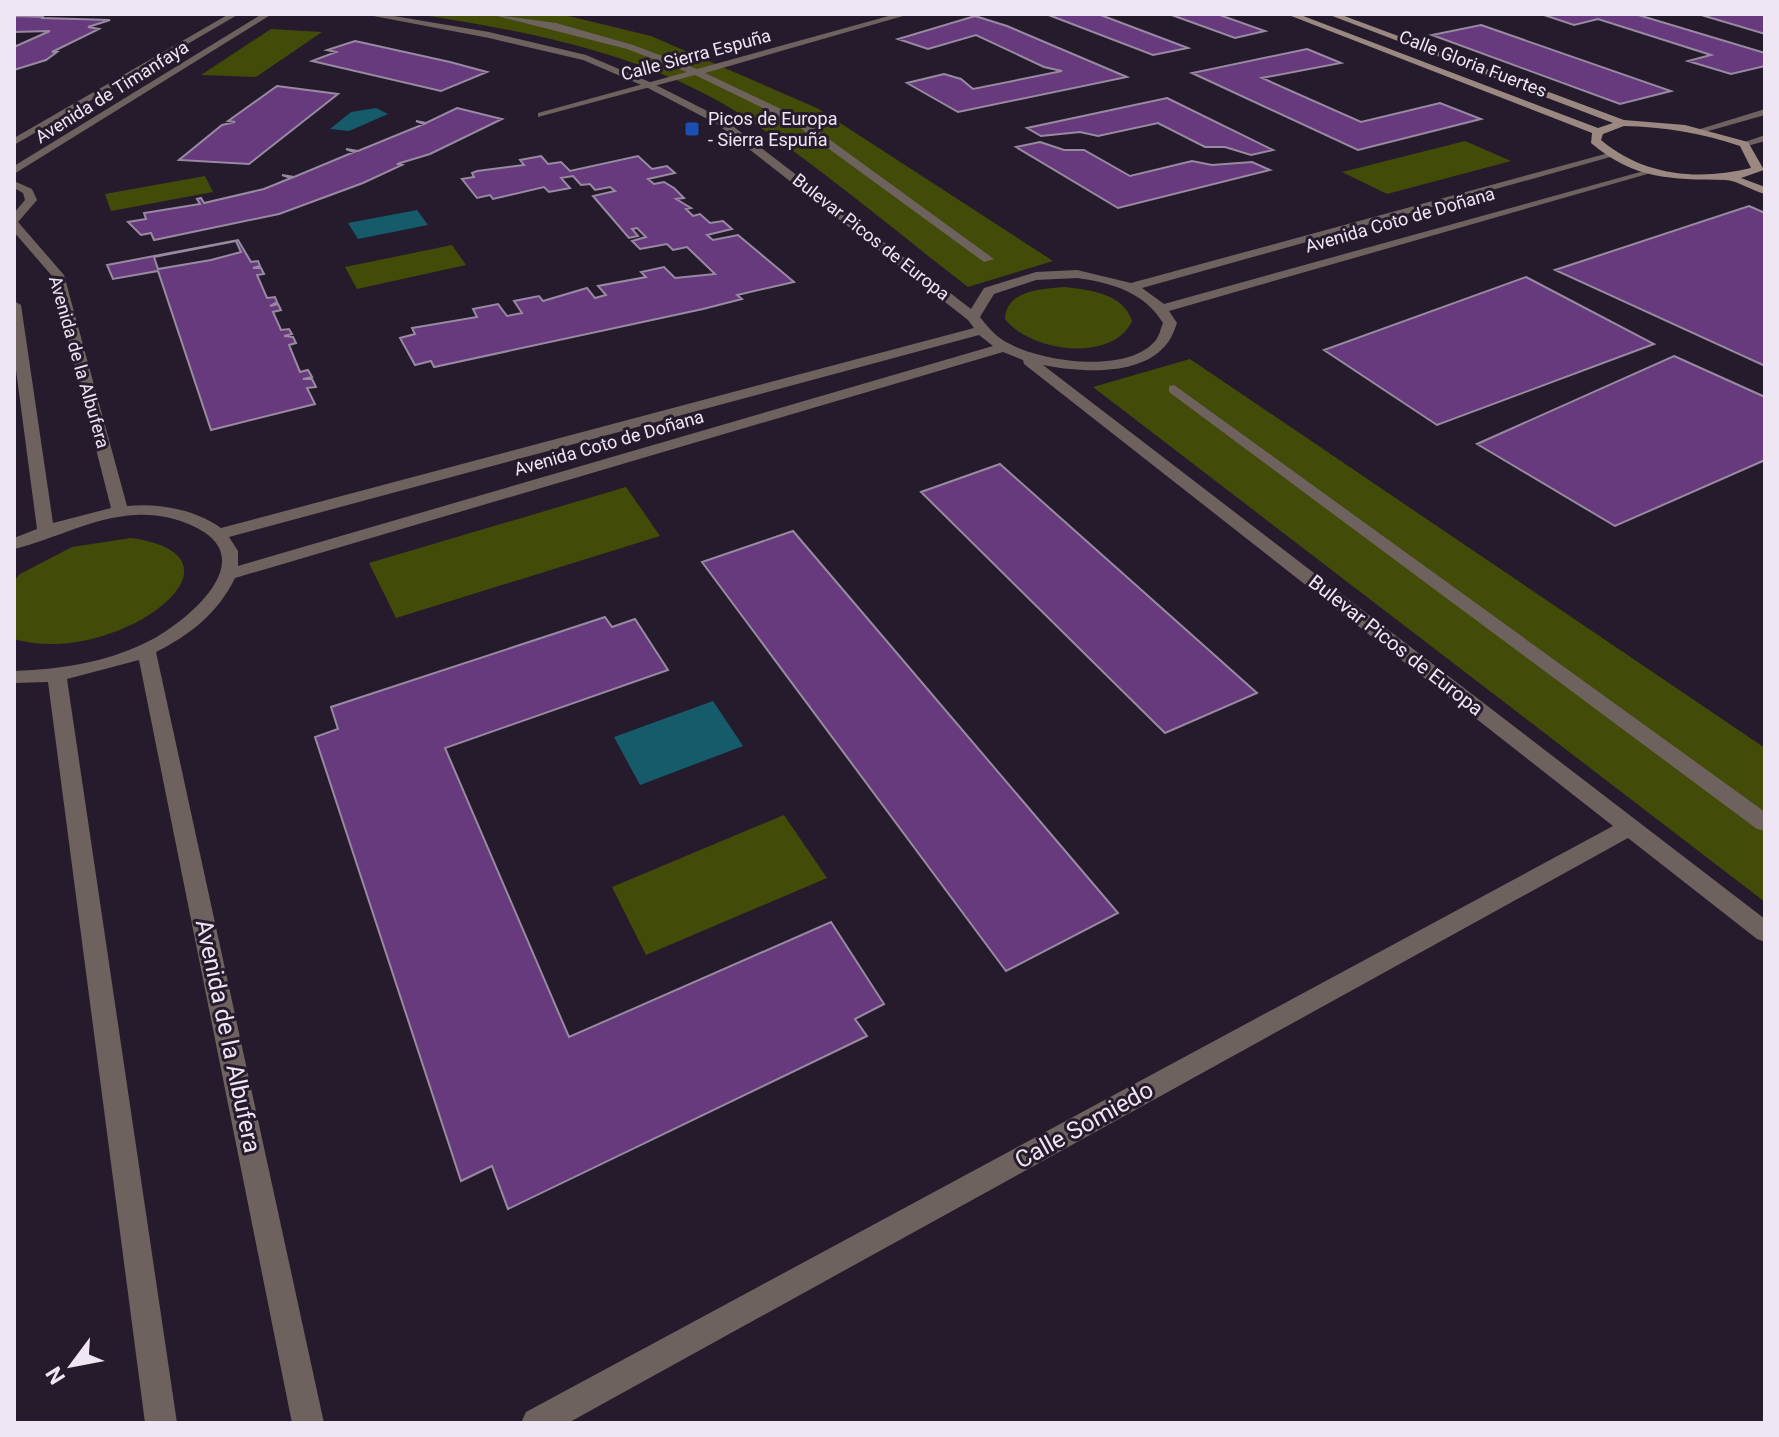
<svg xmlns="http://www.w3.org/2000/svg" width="1779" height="1437" viewBox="0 0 1779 1437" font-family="Roboto,sans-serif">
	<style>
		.green { fill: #434b08 }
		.water { fill: #155b6a }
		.building { fill: #663a7d; stroke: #988aa0; stroke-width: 2; fill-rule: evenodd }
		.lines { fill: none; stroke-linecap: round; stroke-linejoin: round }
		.pedestrian { fill: #6e625e; fill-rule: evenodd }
		.minor { fill: #6e625e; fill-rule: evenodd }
		.secondary { fill: #9a8881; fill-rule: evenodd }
		.transit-dot { fill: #1a4fb4; stroke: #261b2d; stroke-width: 3 }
		.labels { text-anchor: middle; stroke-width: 6; stroke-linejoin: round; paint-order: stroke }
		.far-street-label { font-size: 18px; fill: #eee6f2; stroke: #261b2d }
		.far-poi-label { font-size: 18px; fill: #eee6f2; stroke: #261b2d; text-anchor: start }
		.street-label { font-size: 20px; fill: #eee6f2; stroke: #261b2d }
		.near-street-label { font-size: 24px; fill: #eee6f2; stroke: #261b2d }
	</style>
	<rect width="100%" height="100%" fill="#261b2d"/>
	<path class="green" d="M 415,14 L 560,14 L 651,36 L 817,108 L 1053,261 L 968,287 C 895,231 825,171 749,120 C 653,55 529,31 415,14 Z
		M 271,29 L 322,32 L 256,77 L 201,75 Z
		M 1465,141 L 1511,161 L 1387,194 L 1342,172 Z
		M 205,176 L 213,192 L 111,211 L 105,194 Z
		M 452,245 L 466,265 L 357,289 L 345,267 Z
		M 1064,287 C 1090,290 1123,293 1132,321 C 1112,364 1029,351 1005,319 C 1006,290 1042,289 1064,287 Z
		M 1190,359 L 1765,748 L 1765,902 L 1093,387 Z
		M 626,487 L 660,536 L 396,618 L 369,563 Z
		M 131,538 C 266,557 113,669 14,639 L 14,581 L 20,574 L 72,547 Z
		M 784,815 L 827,878 L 646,955 L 612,887 Z"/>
	<path class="water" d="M 376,108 L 388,114 L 349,131 L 330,129 L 351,112 Z
		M 417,210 L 428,225 L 358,239 L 348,223 Z
		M 713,701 L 743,746 L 640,785 L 614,737 Z"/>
	<path class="building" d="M 1046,14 L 1098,14 L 1188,48 L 1153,55 Z
		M 1169,14 L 1217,14 L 1265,31 L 1235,38 Z
		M 1541,14 L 1635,14 L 1765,53 L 1765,66 L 1731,74 L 1688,61 L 1711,55 L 1598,19 L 1574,25 Z
		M 1698,14 L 1765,14 L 1765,34 Z
		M 14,16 L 44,17 L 41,18 L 110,20 L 88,27 L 99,29 L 52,52 L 57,52 L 46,60 L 14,70 L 14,47 L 50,31 L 14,32 Z
		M 975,16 L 1007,26 L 1127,77 L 958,112 L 907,83 L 944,74 L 961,79 L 973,89 L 1062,71 L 1044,67 L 976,35 L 928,49 L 898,39 Z
		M 1481,25 L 1671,91 L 1620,104 L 1432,35 Z
		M 355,41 L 450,62 L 487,72 L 441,91 L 312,61 L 336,52 L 327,50 Z
		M 1307,49 L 1341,63 L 1262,78 L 1361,122 L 1440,103 L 1481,119 L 1358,150 L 1192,73 Z
		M 277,86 L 338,94 L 249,164 L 179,160 L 222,125 L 235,122 L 228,121 Z
		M 1167,98 L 1273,150 L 1251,155 L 1225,147 L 1205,147 L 1158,123 L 1098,136 L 1080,132 L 1041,136 L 1027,128 Z
		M 457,108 L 502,119 L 430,154 L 397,164 L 402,165 L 363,183 L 279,214 L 154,240 L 151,233 L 141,235 L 128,222 L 146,219 L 144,213 L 200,204 L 197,199 L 201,198 L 204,203 L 264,189 L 291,178 L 282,175 L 294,177 L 354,152 L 346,149 L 358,151 L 424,124 L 416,121 L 426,123 Z
		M 1040,142 L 1064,150 L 1084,150 L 1130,176 L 1192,161 L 1212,165 L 1252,162 L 1270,170 L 1118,208 L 1016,147 Z
		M 541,156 L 548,164 L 561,162 L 570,171 L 638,156 L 652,169 L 667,166 L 675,173 L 648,179 L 654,184 L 664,182 L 674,188 L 684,198 L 676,199 L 691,208 L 686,209 L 693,216 L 700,214 L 710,223 L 723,221 L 732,229 L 707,235 L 713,240 L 738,235 L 794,282 L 737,295 L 742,299 L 703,309 L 434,367 L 431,361 L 415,365 L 400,338 L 415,334 L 412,328 L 477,317 L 473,309 L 498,304 L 507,316 L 522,313 L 514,301 L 539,296 L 543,301 L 587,288 L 595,298 L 606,295 L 598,286 L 646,277 L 641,272 L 664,267 L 675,278 L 715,274 L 687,247 L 673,250 L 667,244 L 640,249 L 632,241 L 646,237 L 637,228 L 632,229 L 638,236 L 629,238 L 593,196 L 615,191 L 610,187 L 595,190 L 590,184 L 581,185 L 573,176 L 561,178 L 570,188 L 549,192 L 544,187 L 493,199 L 490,195 L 477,198 L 462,179 L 474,177 L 472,173 L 477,171 L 524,165 L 520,160 Z
		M 1749,206 L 1765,213 L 1765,366 L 1555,270 Z
		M 238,240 L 251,262 L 258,261 L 260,266 L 253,268 L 261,268 L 264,274 L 257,275 L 267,298 L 275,297 L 277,302 L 270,306 L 278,304 L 281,310 L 273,312 L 281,330 L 289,329 L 292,334 L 284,336 L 293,337 L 296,343 L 289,345 L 300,372 L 308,370 L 312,377 L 303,379 L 312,379 L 316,387 L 307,388 L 315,404 L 211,430 L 158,271 L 113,279 L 107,265 ZM 236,241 L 241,252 L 211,260 L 158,269 L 154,257 Z
		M 1526,277 L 1654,344 L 1437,425 L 1324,350 Z
		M 1674,356 L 1765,397 L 1765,460 L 1615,526 L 1477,444 Z
		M 1000,464 L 1257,693 L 1165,733 L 921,492 Z
		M 793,531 L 1118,913 L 1006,971 L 702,562 Z
		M 605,617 L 612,627 L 635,619 L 668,670 L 445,748 L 569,1037 L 831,922 L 884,1004 L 855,1019 L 867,1036 L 508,1209 L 492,1166 L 461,1181 L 315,737 L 338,729 L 331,707 Z"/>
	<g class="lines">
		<path class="pedestrian" d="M 489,14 L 556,23 L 633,45 L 697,69 L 896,14 L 910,14 L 705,73 L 800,118 L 994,259 L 984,262 L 792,122 L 695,75 L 538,117 L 538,113 L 687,72 L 627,49 Z
			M 1174,385 L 1765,812 L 1765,831 L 1757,829 L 1169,392 L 1169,386 Z"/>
		<path class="minor" d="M 229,14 L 239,14 L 14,145 L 14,138 Z
			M 262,14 L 272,14 L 14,174 L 14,166 Z
			M 363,14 L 382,14 L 489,32 L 586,55 L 652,83 L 725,120 L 971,309 L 984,288 L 1036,272 L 1077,270 L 1131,283 L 1605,154 L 1614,156 L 1142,288 L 1164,304 L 1651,169 L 1651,173 L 1169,311 L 1177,323 C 1174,331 1171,340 1165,346 C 1138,377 1079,372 1043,365 L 1765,919 L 1765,942 L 1757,939 L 1628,838 L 568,1423 L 521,1423 L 526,1412 L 1613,826 L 1024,364 L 1023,360 L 1003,352 L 235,578 C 218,613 190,635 156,652 L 324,1423 L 292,1423 L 139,660 L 67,679 L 177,1423 L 145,1423 L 48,682 L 14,683 L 14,671 C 64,669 110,662 155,638 C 190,618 261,559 195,527 C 176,518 157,514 136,515 C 92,517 56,539 14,549 L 14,538 L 37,529 L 14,355 L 14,301 L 21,305 L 53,523 L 111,508 L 52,276 L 14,232 L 14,213 L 25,200 L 23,193 L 14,188 L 14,181 L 32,189 L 37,200 L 18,222 L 64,275 L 127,506 C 159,503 194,509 221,528 L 974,328 L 968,320 L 717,124 L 646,87 L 583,60 L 489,38 ZM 1077,278 C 1112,283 1144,292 1163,323 C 1161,328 1159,336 1156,340 C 1129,374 1046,362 1012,345 C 998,339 989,329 980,317 L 994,294 L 1036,280 ZM 979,335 L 993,346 L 238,566 L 238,551 L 229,537 Z
			M 1765,109 L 1765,115 L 1705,132 L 1700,129 Z
			M 1765,135 L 1765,141 L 1744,147 L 1739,144 Z"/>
		<path class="secondary" d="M 1286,14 L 1298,14 L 1598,128 L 1613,123 L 1327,14 L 1339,14 L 1624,120 L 1685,125 L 1748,142 L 1764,170 L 1741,178 L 1765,187 L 1765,194 C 1752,191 1737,180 1725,180 C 1670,179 1635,180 1591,143 L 1592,133 ZM 1624,126 C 1664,127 1702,133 1740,146 L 1751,168 C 1698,181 1644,176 1601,140 L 1603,134 Z"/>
	</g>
	<rect class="transit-dot" x="684" y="121" width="16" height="16" rx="4"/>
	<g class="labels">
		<g class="far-street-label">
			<text transform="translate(696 55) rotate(-15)" y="6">Calle Sierra Espuña</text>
			<text transform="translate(1473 64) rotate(21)" y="6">Calle Gloria Fuertes</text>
			<text transform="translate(112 92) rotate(-32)" y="6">Avenida de Timanfaya</text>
			<text transform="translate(1400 220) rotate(-16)" y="6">Avenida Coto de Doñana</text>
			<text transform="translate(871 237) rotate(38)" y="6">Bulevar Picos de Europa</text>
			<text transform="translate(79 362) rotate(74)" y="6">Avenida de la Albufera</text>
			<text transform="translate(609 443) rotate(-16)" y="6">Avenida Coto de Doñana</text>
		</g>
		<g class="far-poi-label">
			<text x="708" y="125">Picos de Europa<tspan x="708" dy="21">- Sierra Espuña</tspan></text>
		</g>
		<g class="street-label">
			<text transform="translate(1396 645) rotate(38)" y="7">Bulevar Picos de Europa</text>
		</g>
		<g class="near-street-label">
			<text transform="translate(228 1036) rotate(78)" y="8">Avenida de la Albufera</text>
			<text transform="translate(1084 1125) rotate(-29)" y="8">Calle Somiedo</text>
		</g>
	</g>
	<rect width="1779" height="1437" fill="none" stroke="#eee6f2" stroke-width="32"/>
	<g transform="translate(72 1365) rotate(238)" stroke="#261b2d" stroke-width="6" paint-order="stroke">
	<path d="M0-6L14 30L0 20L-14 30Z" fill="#eee6f2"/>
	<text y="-12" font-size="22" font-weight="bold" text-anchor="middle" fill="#eee6f2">N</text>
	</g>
</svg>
